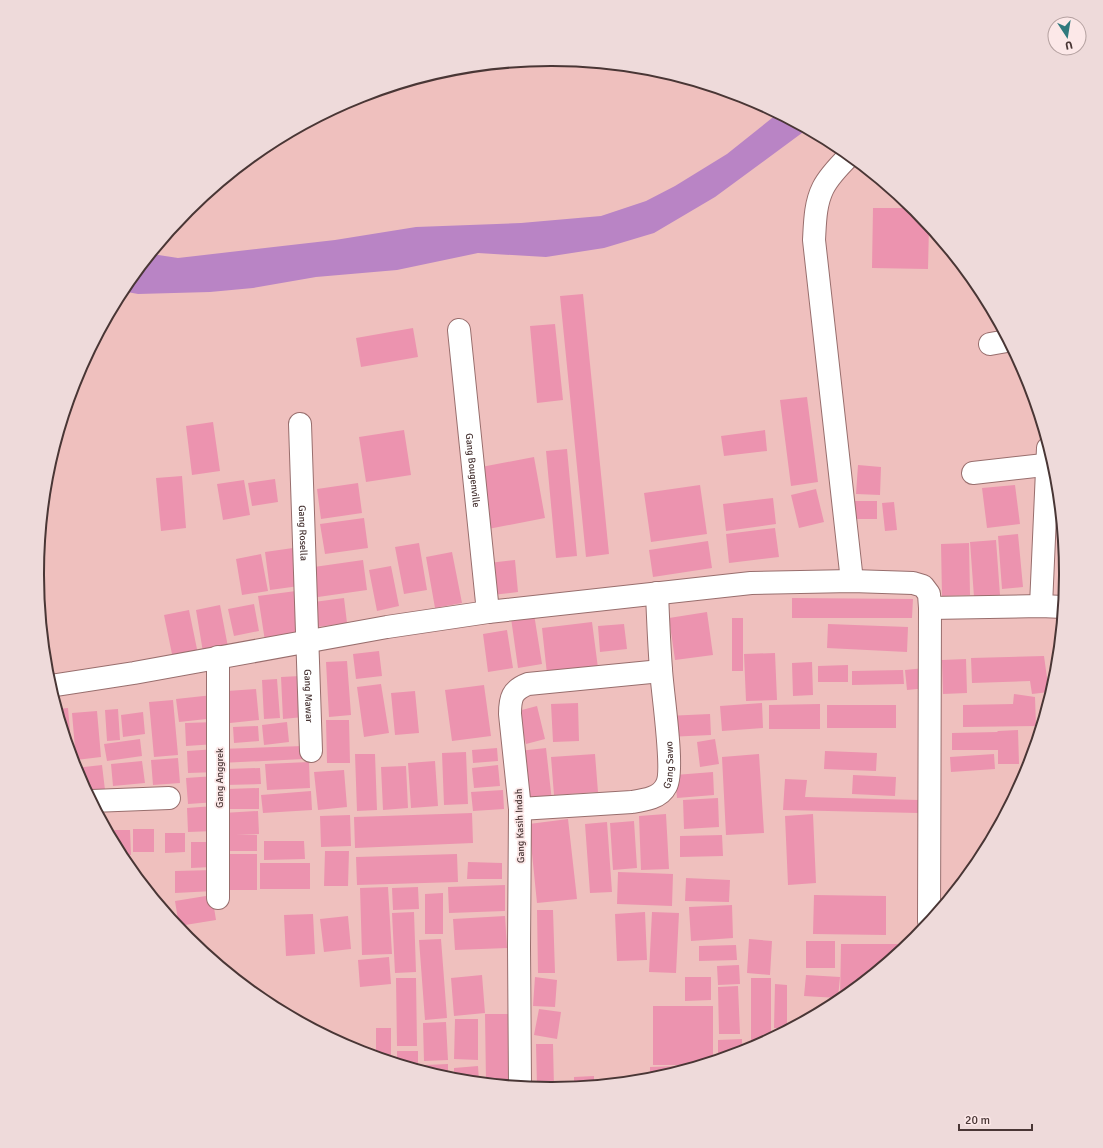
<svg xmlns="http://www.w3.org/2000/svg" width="1103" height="1148" viewBox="0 0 1103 1148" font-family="Signika,sans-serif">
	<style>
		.water { fill: #b984c5 }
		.building { fill: #ec93af }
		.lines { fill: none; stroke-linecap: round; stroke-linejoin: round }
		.minor-casing { stroke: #986e6d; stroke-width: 24 }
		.minor { stroke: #fff; stroke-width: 22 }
		.labels { text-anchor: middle; stroke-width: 3.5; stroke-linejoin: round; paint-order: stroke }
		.street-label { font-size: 10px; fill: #493635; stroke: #fce8e8 }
		.rim { fill: none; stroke: #493635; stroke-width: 2 }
	</style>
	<rect width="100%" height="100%" fill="#efc0be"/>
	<path class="water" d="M 777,114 L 806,130 L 715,197 L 654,233 L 604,248 L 546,257 L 478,253 L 397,270 L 316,277 L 253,288 L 210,292 L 138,294 L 122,291 L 152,254 L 178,258 L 335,240 L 416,227 L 521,223 L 601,216 L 646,201 L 675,186 L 727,154 Z"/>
	<path class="building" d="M 873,208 L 913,208 L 915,210 L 929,227 L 928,269 L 872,268 Z
		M 583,294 L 609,554 L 586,557 L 560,296 Z
		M 555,324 L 563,400 L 537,403 L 530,326 Z
		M 413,328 L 418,357 L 361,367 L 356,338 Z
		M 807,397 L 818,482 L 791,486 L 780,400 Z
		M 213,422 L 220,471 L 192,475 L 186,426 Z
		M 404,430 L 411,475 L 366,482 L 359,437 Z
		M 765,430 L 767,451 L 724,456 L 721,436 Z
		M 567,449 L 577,556 L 556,558 L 546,451 Z
		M 534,457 L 545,518 L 488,529 L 476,468 Z
		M 858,465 L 881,467 L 880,495 L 856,494 Z
		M 182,476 L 186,528 L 161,531 L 156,478 Z
		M 275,479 L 278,502 L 252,506 L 248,483 Z
		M 244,480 L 250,515 L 223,520 L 217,484 Z
		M 358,483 L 362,513 L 321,519 L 317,489 Z
		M 700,485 L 707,534 L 651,542 L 644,493 Z
		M 1015,485 L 1020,524 L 987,528 L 982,488 Z
		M 816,489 L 824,522 L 799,528 L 791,495 Z
		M 773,498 L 776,524 L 726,531 L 723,504 Z
		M 854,501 L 877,501 L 877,519 L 854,519 Z
		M 894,502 L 897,530 L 885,531 L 882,503 Z
		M 364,518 L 368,548 L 325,554 L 320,524 Z
		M 775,528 L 779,557 L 729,563 L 726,534 Z
		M 1018,534 L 1023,587 L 1002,589 L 998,536 Z
		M 996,540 L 1000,595 L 974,597 L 970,542 Z
		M 708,541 L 712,568 L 653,577 L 649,550 Z
		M 419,543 L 427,590 L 404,594 L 395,547 Z
		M 969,543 L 970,595 L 942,596 L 941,544 Z
		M 293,548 L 299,586 L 270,590 L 265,552 Z
		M 452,552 L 462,603 L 435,608 L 426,557 Z
		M 261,554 L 268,591 L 242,595 L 236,559 Z
		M 363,560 L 367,590 L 311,598 L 307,568 Z
		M 515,560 L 518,592 L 492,595 L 489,563 Z
		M 391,566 L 399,606 L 377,611 L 369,570 Z
		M 296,591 L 303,635 L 265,641 L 258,596 Z
		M 344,598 L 347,623 L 317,627 L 314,602 Z
		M 792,598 L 913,599 L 912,618 L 792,618 Z
		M 254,604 L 259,631 L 234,636 L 228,609 Z
		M 220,605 L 228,647 L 203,652 L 196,610 Z
		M 189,610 L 198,654 L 173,659 L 164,615 Z
		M 707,612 L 713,655 L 675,660 L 669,618 Z
		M 534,614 L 542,664 L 518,668 L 511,618 Z
		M 732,618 L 743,618 L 743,671 L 732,671 Z
		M 592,622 L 598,668 L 547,674 L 542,628 Z
		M 624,624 L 627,649 L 600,652 L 598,626 Z
		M 828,624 L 908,627 L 907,652 L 827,648 Z
		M 507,630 L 513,668 L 488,672 L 483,634 Z
		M 379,651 L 382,676 L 356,679 L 353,654 Z
		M 775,653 L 777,700 L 746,701 L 744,654 Z
		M 1044,656 L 1049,692 L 1032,694 L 1030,681 L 972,683 L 971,658 Z
		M 966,659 L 967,693 L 943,694 L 942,660 Z
		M 347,661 L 351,715 L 329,717 L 326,662 Z
		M 812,662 L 813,695 L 793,696 L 792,663 Z
		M 848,665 L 848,682 L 818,682 L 818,666 Z
		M 925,668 L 927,688 L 907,690 L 905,670 Z
		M 903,670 L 904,684 L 852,685 L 852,671 Z
		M 300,676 L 303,717 L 283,719 L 281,677 Z
		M 277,679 L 280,718 L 264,719 L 262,680 Z
		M 381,684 L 389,733 L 364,737 L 357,687 Z
		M 484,685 L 491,736 L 452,741 L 445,690 Z
		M 256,689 L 259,720 L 230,723 L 227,691 Z
		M 415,691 L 419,733 L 395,735 L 391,693 Z
		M 1014,694 L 1035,697 L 1036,726 L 963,727 L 963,705 L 1013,704 Z
		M 213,695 L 216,718 L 179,722 L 176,699 Z
		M 173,700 L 178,755 L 154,757 L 149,702 Z
		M 578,703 L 579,741 L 553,742 L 551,704 Z
		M 762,703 L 763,728 L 722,731 L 720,706 Z
		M 820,704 L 820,729 L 769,729 L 769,705 Z
		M 827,705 L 896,705 L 896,728 L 827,728 Z
		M 537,706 L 545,739 L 526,744 L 518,711 Z
		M 68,708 L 70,731 L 64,732 L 57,709 Z
		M 118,709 L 120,740 L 107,741 L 105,710 Z
		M 97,711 L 101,757 L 76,760 L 72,713 Z
		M 143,712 L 145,734 L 123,737 L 121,715 Z
		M 710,714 L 711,735 L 667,737 L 666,716 Z
		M 326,720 L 349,720 L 350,763 L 327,763 Z
		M 216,722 L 216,744 L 186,746 L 185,723 Z
		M 287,722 L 289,742 L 264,745 L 262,725 Z
		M 258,726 L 259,741 L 234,743 L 233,727 Z
		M 1018,730 L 1019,764 L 998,764 L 998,750 L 952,750 L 952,733 L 997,732 L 998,731 Z
		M 140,739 L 142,756 L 107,761 L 104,744 Z
		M 715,739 L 719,764 L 700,767 L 697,742 Z
		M 303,746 L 304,759 L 220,763 L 220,749 Z
		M 497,748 L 498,761 L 473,763 L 472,750 Z
		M 546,748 L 552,801 L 525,803 L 519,751 Z
		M 217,749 L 218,772 L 188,773 L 187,751 Z
		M 825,751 L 877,753 L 876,771 L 824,769 Z
		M 466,752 L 468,804 L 444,805 L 442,753 Z
		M 355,754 L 375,754 L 377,810 L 357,811 Z
		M 595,754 L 598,792 L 554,795 L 551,757 Z
		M 759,754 L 764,833 L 726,835 L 722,757 Z
		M 994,754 L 995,769 L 951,772 L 950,757 Z
		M 178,758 L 180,783 L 153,785 L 151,760 Z
		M 142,761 L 145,783 L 113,786 L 111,764 Z
		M 435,761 L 438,806 L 411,808 L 408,763 Z
		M 309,762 L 310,788 L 267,790 L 265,764 Z
		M 102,765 L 105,790 L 87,792 L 75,768 Z
		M 498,765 L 500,786 L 474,788 L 472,768 Z
		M 406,766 L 408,808 L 383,810 L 381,767 Z
		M 260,768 L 261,784 L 225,785 L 225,769 Z
		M 344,770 L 347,807 L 318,810 L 314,772 Z
		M 713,772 L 714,795 L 677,798 L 675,775 Z
		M 853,775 L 896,777 L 895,796 L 852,794 Z
		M 215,776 L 217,802 L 188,804 L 186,778 Z
		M 785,779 L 807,780 L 805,797 L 919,800 L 918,813 L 783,810 Z
		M 259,788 L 259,809 L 227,809 L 227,789 Z
		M 503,790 L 504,809 L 473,811 L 471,792 Z
		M 311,791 L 312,810 L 263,813 L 261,795 Z
		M 718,798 L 719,827 L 684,829 L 683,800 Z
		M 214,806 L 215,831 L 188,832 L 187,808 Z
		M 258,811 L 259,834 L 236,835 L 257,835 L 257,851 L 224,851 L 223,813 Z
		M 472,813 L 473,843 L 355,848 L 354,817 Z
		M 666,814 L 669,869 L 641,870 L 639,816 Z
		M 813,814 L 816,883 L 788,885 L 785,816 Z
		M 350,815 L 351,846 L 321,847 L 320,816 Z
		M 568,819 L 577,899 L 537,903 L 529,824 Z
		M 634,821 L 637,868 L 613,870 L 610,823 Z
		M 607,822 L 612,892 L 590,893 L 585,824 Z
		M 133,829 L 154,829 L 154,852 L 133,852 Z
		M 108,830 L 130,830 L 131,855 L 121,855 Z
		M 165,833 L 185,833 L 185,852 L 165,853 Z
		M 722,835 L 723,856 L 680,857 L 680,836 Z
		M 264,841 L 304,841 L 305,859 L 264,860 Z
		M 191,842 L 211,842 L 211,867 L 191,868 Z
		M 325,851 L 349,851 L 348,886 L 324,886 Z
		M 226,854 L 257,854 L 257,890 L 226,890 Z
		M 457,854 L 458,882 L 357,885 L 356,857 Z
		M 468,862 L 502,863 L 502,879 L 467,879 Z
		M 260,863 L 310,863 L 310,889 L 260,889 Z
		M 214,870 L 214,891 L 175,893 L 175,871 Z
		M 618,872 L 673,874 L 672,906 L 617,904 Z
		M 686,878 L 730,880 L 729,902 L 685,901 Z
		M 505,885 L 505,911 L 449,913 L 448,887 Z
		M 388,887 L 392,954 L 362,955 L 360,888 Z
		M 418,887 L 419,909 L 393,910 L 392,888 Z
		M 443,893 L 443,934 L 425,934 L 425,894 Z
		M 212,895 L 216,920 L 179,926 L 175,901 Z
		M 814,895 L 886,896 L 886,935 L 813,934 Z
		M 732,905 L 733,938 L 691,941 L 689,907 Z
		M 537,910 L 553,910 L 555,973 L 538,973 Z
		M 414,912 L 416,972 L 395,973 L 392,913 Z
		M 645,912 L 647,960 L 617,961 L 615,914 Z
		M 652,912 L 679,913 L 676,973 L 649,972 Z
		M 313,914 L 315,954 L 286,956 L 284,915 Z
		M 348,916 L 351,949 L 324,952 L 320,919 Z
		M 505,916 L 507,948 L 455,950 L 453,919 Z
		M 441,939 L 447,1018 L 425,1020 L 419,940 Z
		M 749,939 L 772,941 L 770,975 L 747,973 Z
		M 806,941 L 835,941 L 835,968 L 806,968 Z
		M 841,944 L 908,944 L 840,999 Z
		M 736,945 L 737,960 L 699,961 L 699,946 Z
		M 389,957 L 391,984 L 360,987 L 358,960 Z
		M 739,965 L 740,984 L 718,985 L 717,966 Z
		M 482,975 L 485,1013 L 454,1016 L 451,978 Z
		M 806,975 L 840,977 L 838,998 L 804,996 Z
		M 535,977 L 557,980 L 555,1007 L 533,1006 Z
		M 685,977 L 711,977 L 711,1000 L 685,1001 Z
		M 396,978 L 416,978 L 417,1046 L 397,1046 Z
		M 751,978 L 771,978 L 771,1037 L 751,1048 Z
		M 775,984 L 787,985 L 787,1028 L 774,1028 Z
		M 738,986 L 740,1034 L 719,1034 L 718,987 Z
		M 653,1006 L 713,1006 L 713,1060 L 698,1065 L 653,1065 Z
		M 539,1009 L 561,1012 L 557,1039 L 534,1035 Z
		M 485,1014 L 510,1014 L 511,1084 L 486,1082 Z
		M 455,1019 L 478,1019 L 478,1060 L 454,1059 Z
		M 446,1022 L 448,1060 L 424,1061 L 423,1023 Z
		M 376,1028 L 391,1028 L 391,1060 L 376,1056 Z
		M 742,1039 L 742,1051 L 718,1059 L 718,1040 Z
		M 536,1044 L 553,1044 L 554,1088 L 537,1087 Z
		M 397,1051 L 418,1051 L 418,1068 L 397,1062 Z
		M 448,1064 L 448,1078 L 425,1071 L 425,1065 Z
		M 478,1066 L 479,1081 L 454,1079 L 454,1068 Z
		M 678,1066 L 678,1071 L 650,1079 L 650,1067 Z
		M 594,1076 L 594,1084 L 574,1086 L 574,1077 Z"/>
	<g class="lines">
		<g class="minor-casing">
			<g id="minor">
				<path d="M 849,156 C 840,165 829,176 823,188 C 815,204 815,223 814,240 L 852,581"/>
				<path id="s1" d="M 459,330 L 488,612"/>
				<path d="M 990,344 L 1007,341"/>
				<path id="s2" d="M 300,424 L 311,751"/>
				<path d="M 973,473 L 1053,464"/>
				<path d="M 1041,606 L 1048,448"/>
				<path d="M 50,686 L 134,673 L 387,627 L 488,612 L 751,583 L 852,581 L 913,583 L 923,586 L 929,594 L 930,608 L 1041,606 L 1063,607"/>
				<path d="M 92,801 L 169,798"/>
				<path id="s3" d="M 520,809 L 632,802 C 645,800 660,798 666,786 C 675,772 662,691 661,669 C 659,644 658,618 657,593"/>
				<path d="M 218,898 L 218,657"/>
				<path d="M 929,921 L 930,608"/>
				<path d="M 520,1085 L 519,947 L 520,809 L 510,714 C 510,698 512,690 528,684 L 661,671"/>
			</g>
		</g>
		<use href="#minor" class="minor"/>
	</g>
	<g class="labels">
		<g class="street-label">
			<text dy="4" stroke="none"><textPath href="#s1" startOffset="141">Gang Bougenville</textPath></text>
			<text dy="4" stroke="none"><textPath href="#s2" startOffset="109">Gang Rosella</textPath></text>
			<text dy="4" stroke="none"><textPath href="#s2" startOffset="272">Gang Mawar</textPath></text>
			<text dy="4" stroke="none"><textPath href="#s3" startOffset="173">Gang Sawo</textPath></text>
			<text transform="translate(219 778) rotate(-90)" y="4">Gang Anggrek</text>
			<text transform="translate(519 826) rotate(-92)" y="4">Gang Kasih Indah</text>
		</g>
	</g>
	<path d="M0 0H1103V1148H0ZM551 66H552A507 507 0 0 1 1059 573V575A507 507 0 0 1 552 1082H551A507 507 0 0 1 44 575V573A507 507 0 0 1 551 66Z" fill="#eedada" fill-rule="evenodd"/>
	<path class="rim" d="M551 66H552A507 507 0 0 1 1059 573V575A507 507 0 0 1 552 1082H551A507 507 0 0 1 44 575V573A507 507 0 0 1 551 66Z"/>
	<g transform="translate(1067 36) rotate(168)"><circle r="19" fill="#fce8e8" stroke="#b4a1a0"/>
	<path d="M0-3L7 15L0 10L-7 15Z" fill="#30797d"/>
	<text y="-6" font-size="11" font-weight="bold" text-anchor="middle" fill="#493635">U</text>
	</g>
	<path d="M959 1124v6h73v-6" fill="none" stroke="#493635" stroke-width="2"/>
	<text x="965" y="1124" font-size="12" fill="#493635" stroke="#fce8e8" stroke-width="3" paint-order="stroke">20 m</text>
</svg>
